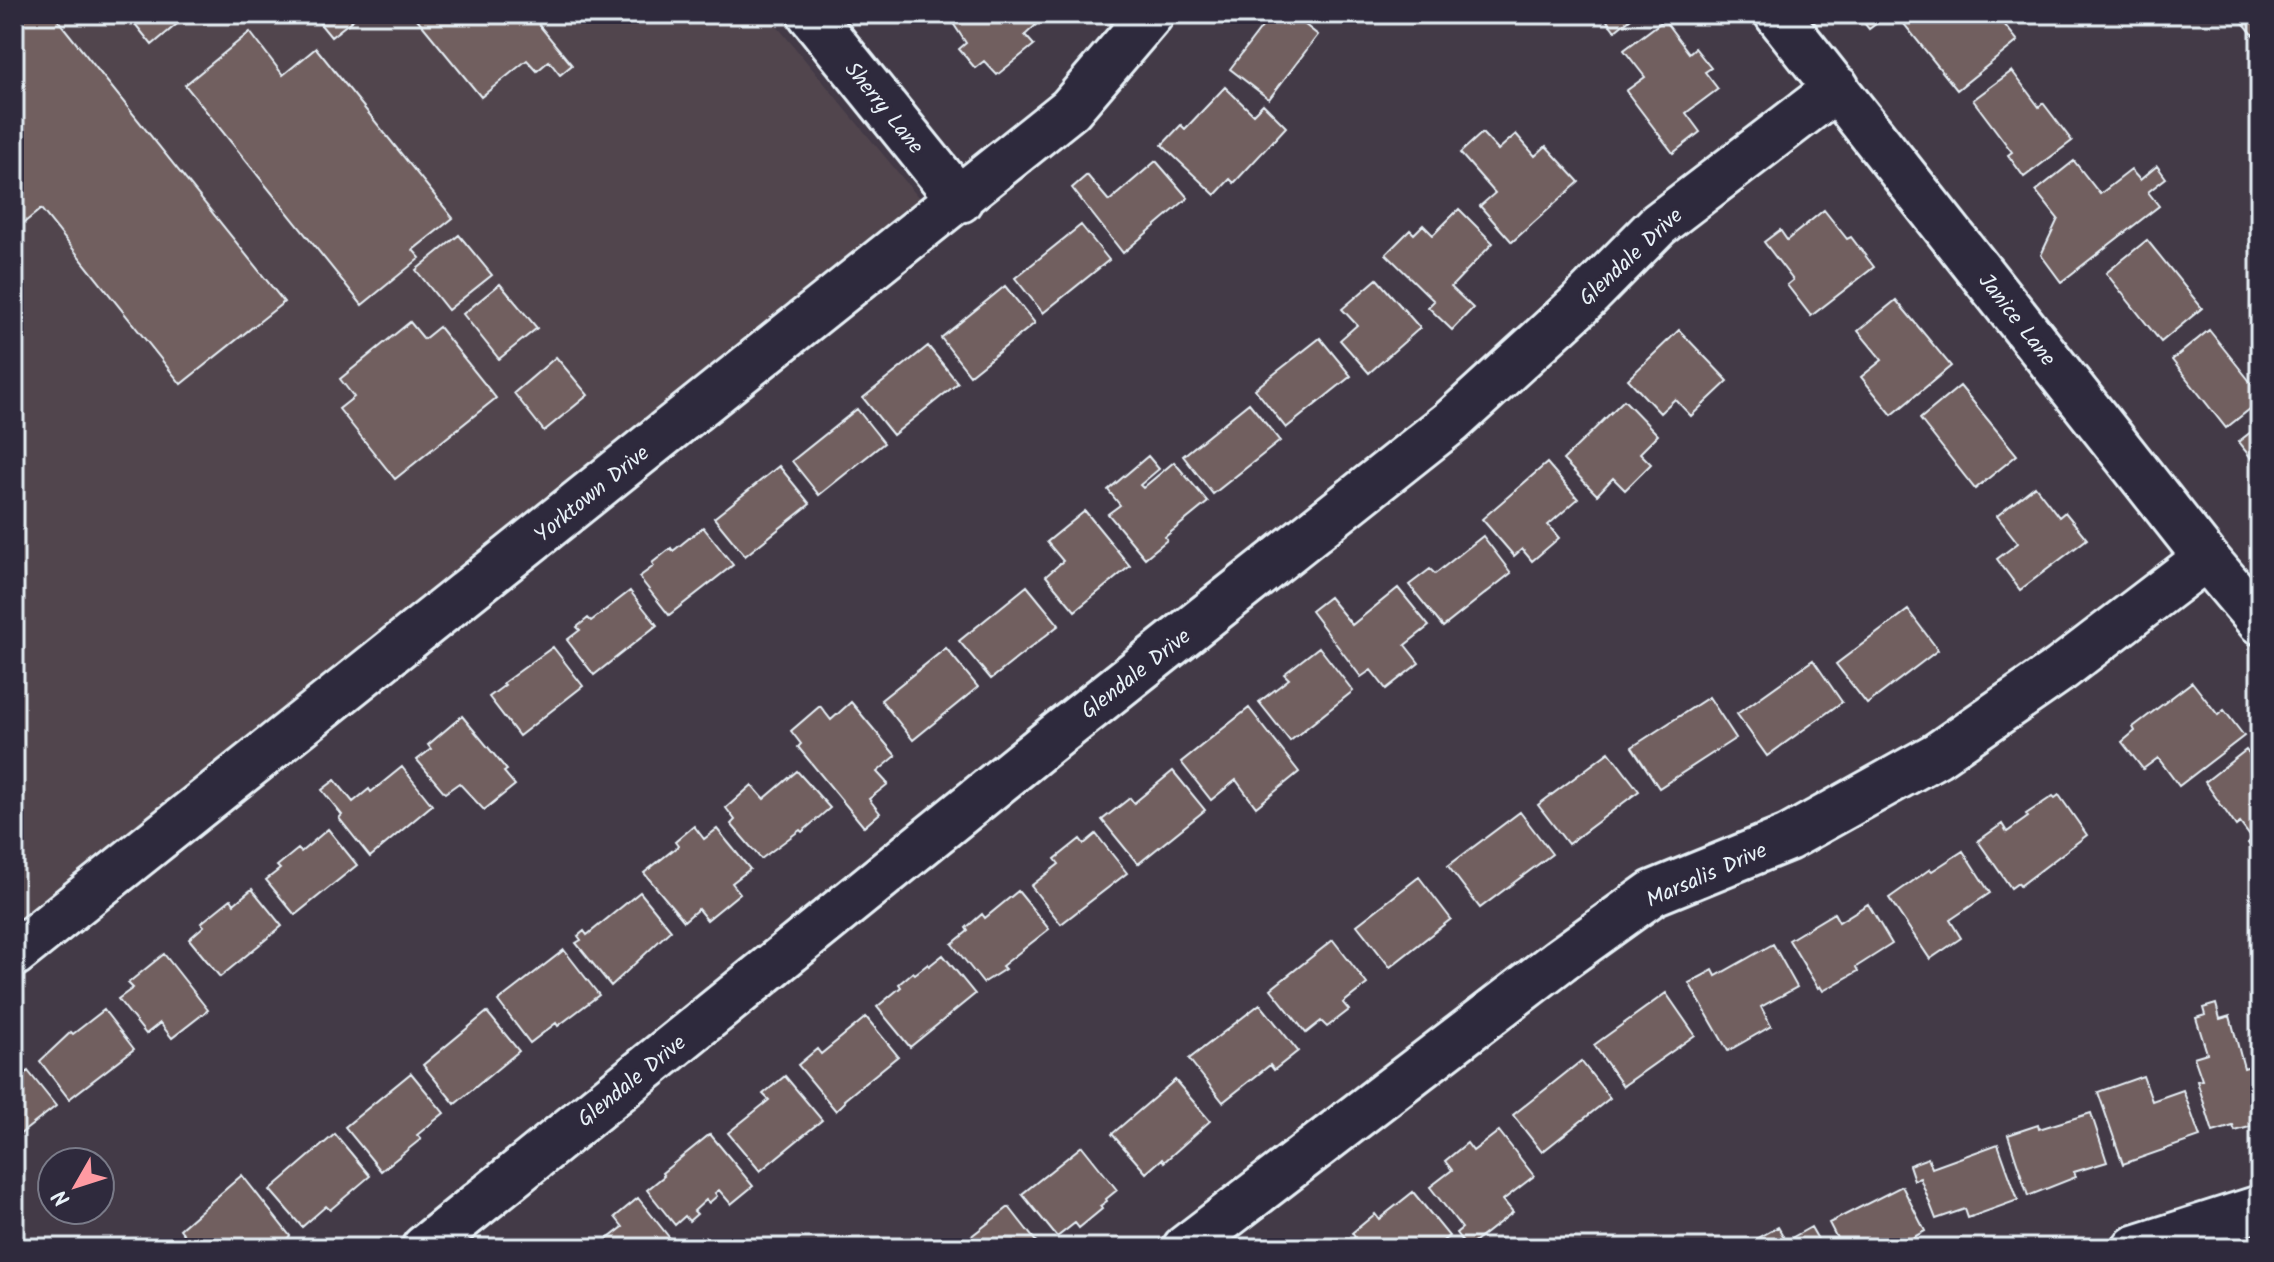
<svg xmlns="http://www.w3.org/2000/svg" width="2274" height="1262" viewBox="0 0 2274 1262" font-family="Kalam,sans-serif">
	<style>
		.built { fill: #51454e }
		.building { fill: #715e5e; stroke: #e8f1f8; stroke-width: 2 }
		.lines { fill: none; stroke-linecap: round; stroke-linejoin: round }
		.minor-casing { stroke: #e8f1f8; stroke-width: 50 }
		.minor { stroke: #2f2a3d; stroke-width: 44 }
		.labels { text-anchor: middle; stroke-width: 7; stroke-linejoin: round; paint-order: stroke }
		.street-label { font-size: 22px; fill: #e8f1f8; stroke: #2f2a3d }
	</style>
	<rect width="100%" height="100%" fill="#433a47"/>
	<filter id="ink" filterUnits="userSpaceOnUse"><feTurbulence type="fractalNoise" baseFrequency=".0125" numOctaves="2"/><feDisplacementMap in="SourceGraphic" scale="16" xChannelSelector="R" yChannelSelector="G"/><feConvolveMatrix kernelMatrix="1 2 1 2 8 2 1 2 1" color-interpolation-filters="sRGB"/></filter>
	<g filter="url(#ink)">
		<path class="built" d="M 14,14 L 767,14 L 919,198 L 14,924 Z"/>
		<path class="building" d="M 14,14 L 53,14 L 284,302 L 181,384 L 41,209 L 14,231 Z
			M 127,14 L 189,14 L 152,45 Z
			M 312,14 L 360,14 L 331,37 Z
			M 413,14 L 530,14 L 572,65 L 560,75 L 549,61 L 537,71 L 527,60 L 481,97 Z
			M 947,14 L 1027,14 L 1036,25 L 1025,35 L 1034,45 L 997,75 L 984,61 L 975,68 L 959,49 L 966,43 Z
			M 1272,14 L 1291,14 L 1318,35 L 1269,99 L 1230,69 Z
			M 1602,14 L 1636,14 L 1615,31 Z
			M 1857,14 L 1889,14 L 1869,29 Z
			M 1917,14 L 1996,14 L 2018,41 L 1957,90 L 1904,24 Z
			M 2248,14 L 2260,14 L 2260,43 L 2241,20 Z
			M 1664,20 L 1689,53 L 1695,48 L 1711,68 L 1705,72 L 1718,89 L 1686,113 L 1700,132 L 1673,153 L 1626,91 L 1645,77 L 1624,50 Z
			M 250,32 L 283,75 L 316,48 L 453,218 L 413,250 L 420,258 L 362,305 L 185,85 Z
			M 2012,71 L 2039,107 L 2043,103 L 2072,141 L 2024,177 L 2008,155 L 2012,152 L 1973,100 Z
			M 1225,87 L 1253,114 L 1263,104 L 1286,127 L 1234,183 L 1230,179 L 1215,195 L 1162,145 L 1181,125 L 1185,129 Z
			M 1482,133 L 1498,150 L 1516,134 L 1535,156 L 1546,146 L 1579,182 L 1512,242 L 1480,206 L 1495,193 L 1460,153 Z
			M 1156,161 L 1188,198 L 1123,253 L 1072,188 L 1087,175 L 1109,201 Z
			M 2074,161 L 2100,194 L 2131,170 L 2140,180 L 2157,166 L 2166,178 L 2148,192 L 2159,206 L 2061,282 L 2041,255 L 2058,219 L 2036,191 Z
			M 1459,209 L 1493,243 L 1451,287 L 1473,308 L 1452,330 L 1428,307 L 1434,301 L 1386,254 L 1410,230 L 1414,234 L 1423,225 L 1433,235 Z
			M 1824,210 L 1847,239 L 1851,237 L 1874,267 L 1811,316 L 1787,285 L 1793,280 L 1764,242 L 1780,230 L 1787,240 Z
			M 1081,225 L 1109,260 L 1043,313 L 1015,278 Z
			M 459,235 L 492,275 L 448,310 L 416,270 Z
			M 2147,240 L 2202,308 L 2161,342 L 2106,273 Z
			M 1377,279 L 1420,328 L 1369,373 L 1340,340 L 1357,325 L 1342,309 Z
			M 500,284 L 537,328 L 499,359 L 463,314 Z
			M 1005,286 L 1035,323 L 970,375 L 941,338 Z
			M 1896,300 L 1951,366 L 1892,415 L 1861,377 L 1882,360 L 1858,331 Z
			M 410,322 L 424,339 L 439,327 L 496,398 L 395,479 L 339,409 L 354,397 L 340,379 Z
			M 1679,330 L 1728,381 L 1691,416 L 1675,399 L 1660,413 L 1628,379 Z
			M 2209,330 L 2260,394 L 2260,401 L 2226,428 L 2172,360 Z
			M 1320,338 L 1351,376 L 1286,428 L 1255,389 Z
			M 928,346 L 958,383 L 893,435 L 863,398 Z
			M 556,357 L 588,395 L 544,431 L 514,393 Z
			M 1960,386 L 2017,455 L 1975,489 L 1920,419 Z
			M 1624,400 L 1658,435 L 1640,453 L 1651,464 L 1625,490 L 1613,478 L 1597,495 L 1563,460 Z
			M 1249,403 L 1280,441 L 1213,494 L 1183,456 Z
			M 857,409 L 884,443 L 819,495 L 792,461 Z
			M 2260,425 L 2260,466 L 2258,463 L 2256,464 L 2238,442 Z
			M 1148,456 L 1159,469 L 1140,485 L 1143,488 L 1174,462 L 1208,502 L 1165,537 L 1167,540 L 1145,558 L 1108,514 L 1120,505 L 1108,490 Z
			M 1547,463 L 1578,499 L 1548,525 L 1559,538 L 1532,561 L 1522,549 L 1514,556 L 1482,519 Z
			M 779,466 L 810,504 L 745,556 L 714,518 Z
			M 2035,486 L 2059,517 L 2065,512 L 2087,539 L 2020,590 L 1997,559 L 2018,543 L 1997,516 Z
			M 1085,511 L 1130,566 L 1075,611 L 1046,576 L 1063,561 L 1047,542 Z
			M 703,527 L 733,565 L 669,615 L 639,577 L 654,566 L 652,563 L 671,548 L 673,551 Z
			M 1483,536 L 1511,573 L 1443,627 L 1409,585 L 1430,569 L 1435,574 Z
			M 1027,586 L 1059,625 L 991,679 L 959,641 Z
			M 1398,588 L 1429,626 L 1405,645 L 1419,663 L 1386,689 L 1371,670 L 1361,677 L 1311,611 L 1329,597 L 1352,625 Z
			M 630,591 L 657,625 L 594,675 L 567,640 L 580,630 L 577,627 L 588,618 L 591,621 Z
			M 1908,610 L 1938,650 L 1867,704 L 1836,664 Z
			M 553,647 L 583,686 L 519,736 L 489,697 L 505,685 L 503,683 Z
			M 1319,647 L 1353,691 L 1290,741 L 1259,702 L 1289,679 L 1284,674 Z
			M 946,648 L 978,687 L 913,740 L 881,700 Z
			M 1813,660 L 1842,702 L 1767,756 L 1737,714 Z
			M 2192,682 L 2218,715 L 2224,710 L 2244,736 L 2179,786 L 2158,758 L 2143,769 L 2122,742 L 2135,731 L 2133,727 Z
			M 1709,697 L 1736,738 L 1659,788 L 1632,747 Z
			M 851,702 L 896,756 L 877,772 L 888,784 L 869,799 L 880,813 L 864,827 L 798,747 L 801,744 L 791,731 L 820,706 L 831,720 Z
			M 1249,708 L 1299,772 L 1256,807 L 1236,780 L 1211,800 L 1181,762 Z
			M 462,716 L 507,770 L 504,772 L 515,785 L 484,810 L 459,783 L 445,793 L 417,760 L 431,749 L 428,745 Z
			M 2246,750 L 2260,768 L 2258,849 L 2256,845 L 2252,848 L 2248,843 L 2252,839 L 2240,823 L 2236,826 L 2205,782 Z
			M 1609,752 L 1639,791 L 1568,844 L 1538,805 Z
			M 402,767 L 432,805 L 370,857 L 339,818 L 342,815 L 322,790 L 335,780 L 353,802 L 369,789 L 371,792 Z
			M 797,771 L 830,808 L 802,832 L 800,830 L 761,859 L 731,824 L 735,820 L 726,808 L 752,785 L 764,799 Z
			M 1173,771 L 1205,810 L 1138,864 L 1102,820 L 1130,798 L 1134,803 Z
			M 2059,795 L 2087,835 L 2020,886 L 2018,883 L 2011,888 L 1978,841 L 2002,824 L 2007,832 L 2028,817 L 2026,814 L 2053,796 L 2055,798 Z
			M 1520,812 L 1552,854 L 1480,908 L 1448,866 Z
			M 694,826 L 704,839 L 717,829 L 750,869 L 732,883 L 740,893 L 707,920 L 698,909 L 684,921 L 644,873 L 678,846 L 675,842 Z
			M 328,829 L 357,865 L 295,915 L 266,880 L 280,869 L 277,866 L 298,849 L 301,852 Z
			M 1096,834 L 1127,873 L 1061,924 L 1031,886 L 1059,864 L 1055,859 L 1080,839 L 1084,844 Z
			M 1963,851 L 1990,893 L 1950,920 L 1961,938 L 1930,959 L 1889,898 L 1930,869 L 1932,871 Z
			M 1419,877 L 1451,919 L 1390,967 L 1357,925 Z
			M 252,889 L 282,926 L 220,977 L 189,939 L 204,926 L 201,923 L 231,899 L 234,904 Z
			M 1018,891 L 1049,929 L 1002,966 L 1005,969 L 983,983 L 952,944 L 968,931 L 966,928 L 982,914 L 985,918 Z
			M 640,892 L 671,930 L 611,986 L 576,943 L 581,940 L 578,936 L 584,931 L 587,935 Z
			M 1868,904 L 1892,944 L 1856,967 L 1858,971 L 1823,991 L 1820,986 L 1818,988 L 1789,940 L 1834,913 L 1839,922 Z
			M 1333,940 L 1367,984 L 1343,1003 L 1349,1010 L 1327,1027 L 1321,1021 L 1306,1033 L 1271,989 Z
			M 1773,944 L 1797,987 L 1761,1007 L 1771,1026 L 1728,1051 L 1689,983 L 1713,970 L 1716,976 Z
			M 564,950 L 599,995 L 558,1026 L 556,1023 L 530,1043 L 498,1001 Z
			M 164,954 L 208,1010 L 172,1038 L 160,1023 L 146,1034 L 118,999 L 133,988 L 128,983 Z
			M 943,955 L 975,994 L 910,1047 L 877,1007 L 901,987 L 899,984 L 913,972 L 915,974 L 928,964 L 929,966 Z
			M 1666,993 L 1695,1035 L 1623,1086 L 1594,1045 Z
			M 1260,1004 L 1298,1051 L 1274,1070 L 1270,1065 L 1223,1102 L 1189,1059 Z
			M 2216,1004 L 2220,1019 L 2230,1016 L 2244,1068 L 2260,1063 L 2260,1124 L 2235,1131 L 2233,1126 L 2213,1132 L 2197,1081 L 2202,1080 L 2194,1057 L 2207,1053 L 2196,1018 L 2205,1015 L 2203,1008 Z
			M 104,1010 L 134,1049 L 69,1099 L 40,1061 L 71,1032 L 73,1034 Z
			M 487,1012 L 519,1051 L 455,1104 L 423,1065 Z
			M 866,1017 L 898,1056 L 844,1100 L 845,1102 L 836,1111 L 798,1065 L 817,1049 L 821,1054 Z
			M 1581,1061 L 1610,1098 L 1542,1152 L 1513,1115 Z
			M 28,1071 L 56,1106 L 14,1139 L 14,1082 Z
			M 411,1073 L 444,1113 L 417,1135 L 421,1139 L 381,1171 L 345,1127 Z
			M 785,1076 L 822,1120 L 760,1171 L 728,1133 L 769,1100 L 763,1094 Z
			M 2143,1076 L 2152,1101 L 2183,1090 L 2200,1137 L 2123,1164 L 2098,1092 Z
			M 1175,1080 L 1210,1121 L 1164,1162 L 1162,1159 L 1146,1173 L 1112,1134 Z
			M 2091,1113 L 2107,1162 L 2074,1172 L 2076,1177 L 2028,1196 L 2008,1135 L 2038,1125 L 2039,1129 Z
			M 1499,1131 L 1534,1176 L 1503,1200 L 1513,1212 L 1467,1248 L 1456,1233 L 1462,1228 L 1430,1187 L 1452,1170 L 1445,1161 L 1467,1143 L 1473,1151 Z
			M 335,1134 L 370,1176 L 330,1210 L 326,1206 L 302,1227 L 270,1190 Z
			M 710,1134 L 753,1186 L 731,1204 L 719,1190 L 715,1193 L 717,1196 L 709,1203 L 706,1200 L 694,1211 L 697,1214 L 689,1221 L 685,1216 L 675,1225 L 647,1190 L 664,1176 L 662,1173 Z
			M 1998,1144 L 2018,1200 L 1968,1218 L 1965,1209 L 1936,1219 L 1920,1178 L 1914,1180 L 1909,1165 L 1928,1158 L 1932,1168 Z
			M 1082,1146 L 1117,1190 L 1106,1199 L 1107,1201 L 1100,1206 L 1102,1209 L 1079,1228 L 1075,1223 L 1057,1237 L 1022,1194 Z
			M 242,1175 L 290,1236 L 277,1248 L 195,1248 L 180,1229 Z
			M 1902,1186 L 1925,1231 L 1894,1248 L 1842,1248 L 1829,1223 Z
			M 1413,1192 L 1449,1236 L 1434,1248 L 1342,1248 L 1355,1237 L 1352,1233 L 1375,1214 L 1379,1219 Z
			M 638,1198 L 676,1246 L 673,1248 L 596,1248 L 623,1227 L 615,1217 Z
			M 1009,1207 L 1041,1248 L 956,1248 Z
			M 1778,1227 L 1786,1241 L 1811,1227 L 1823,1248 L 1750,1248 L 1748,1244 Z"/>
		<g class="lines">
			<g class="minor-casing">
				<path id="minor" d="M 810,14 L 960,200
					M 1777,14 L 2206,558 L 2260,622
					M 14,954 L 1070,109 L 1151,14
					M 424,1248 L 1048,742 L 1451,422 L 1579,305 L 1658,225 L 1837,88
					M 1185,1248 L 1560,960 L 1653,893 L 1788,838 L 1937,755 L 2061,669 L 2206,558
					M 2135,1248 L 2260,1208"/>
			</g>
			<use href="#minor" class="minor"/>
		</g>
	</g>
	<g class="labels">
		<g class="street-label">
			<text transform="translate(885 107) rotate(51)" y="8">Sherry Lane</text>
			<text transform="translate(1630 256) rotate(-43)" y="8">Glendale Drive</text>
			<text transform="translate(2018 319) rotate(52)" y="8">Janice Lane</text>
			<text transform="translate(591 493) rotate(-39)" y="8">Yorktown Drive</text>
			<text transform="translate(1135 673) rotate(-38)" y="8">Glendale Drive</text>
			<text transform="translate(1706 874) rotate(-24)" y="8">Marsalis Drive</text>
			<text transform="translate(631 1080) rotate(-39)" y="8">Glendale Drive</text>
		</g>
	</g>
	<rect width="2274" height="1262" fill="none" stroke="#2f2a3d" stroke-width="48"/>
	<rect x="24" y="24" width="2226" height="1214" fill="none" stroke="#e8f1f8" stroke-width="3" filter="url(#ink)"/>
	<g transform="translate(76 1186) rotate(231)"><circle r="38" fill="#2f2a3d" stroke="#797a88" stroke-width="2"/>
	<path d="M0-6L14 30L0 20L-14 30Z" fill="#ff9aa2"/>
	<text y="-12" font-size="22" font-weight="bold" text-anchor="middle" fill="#e8f1f8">N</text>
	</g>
</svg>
